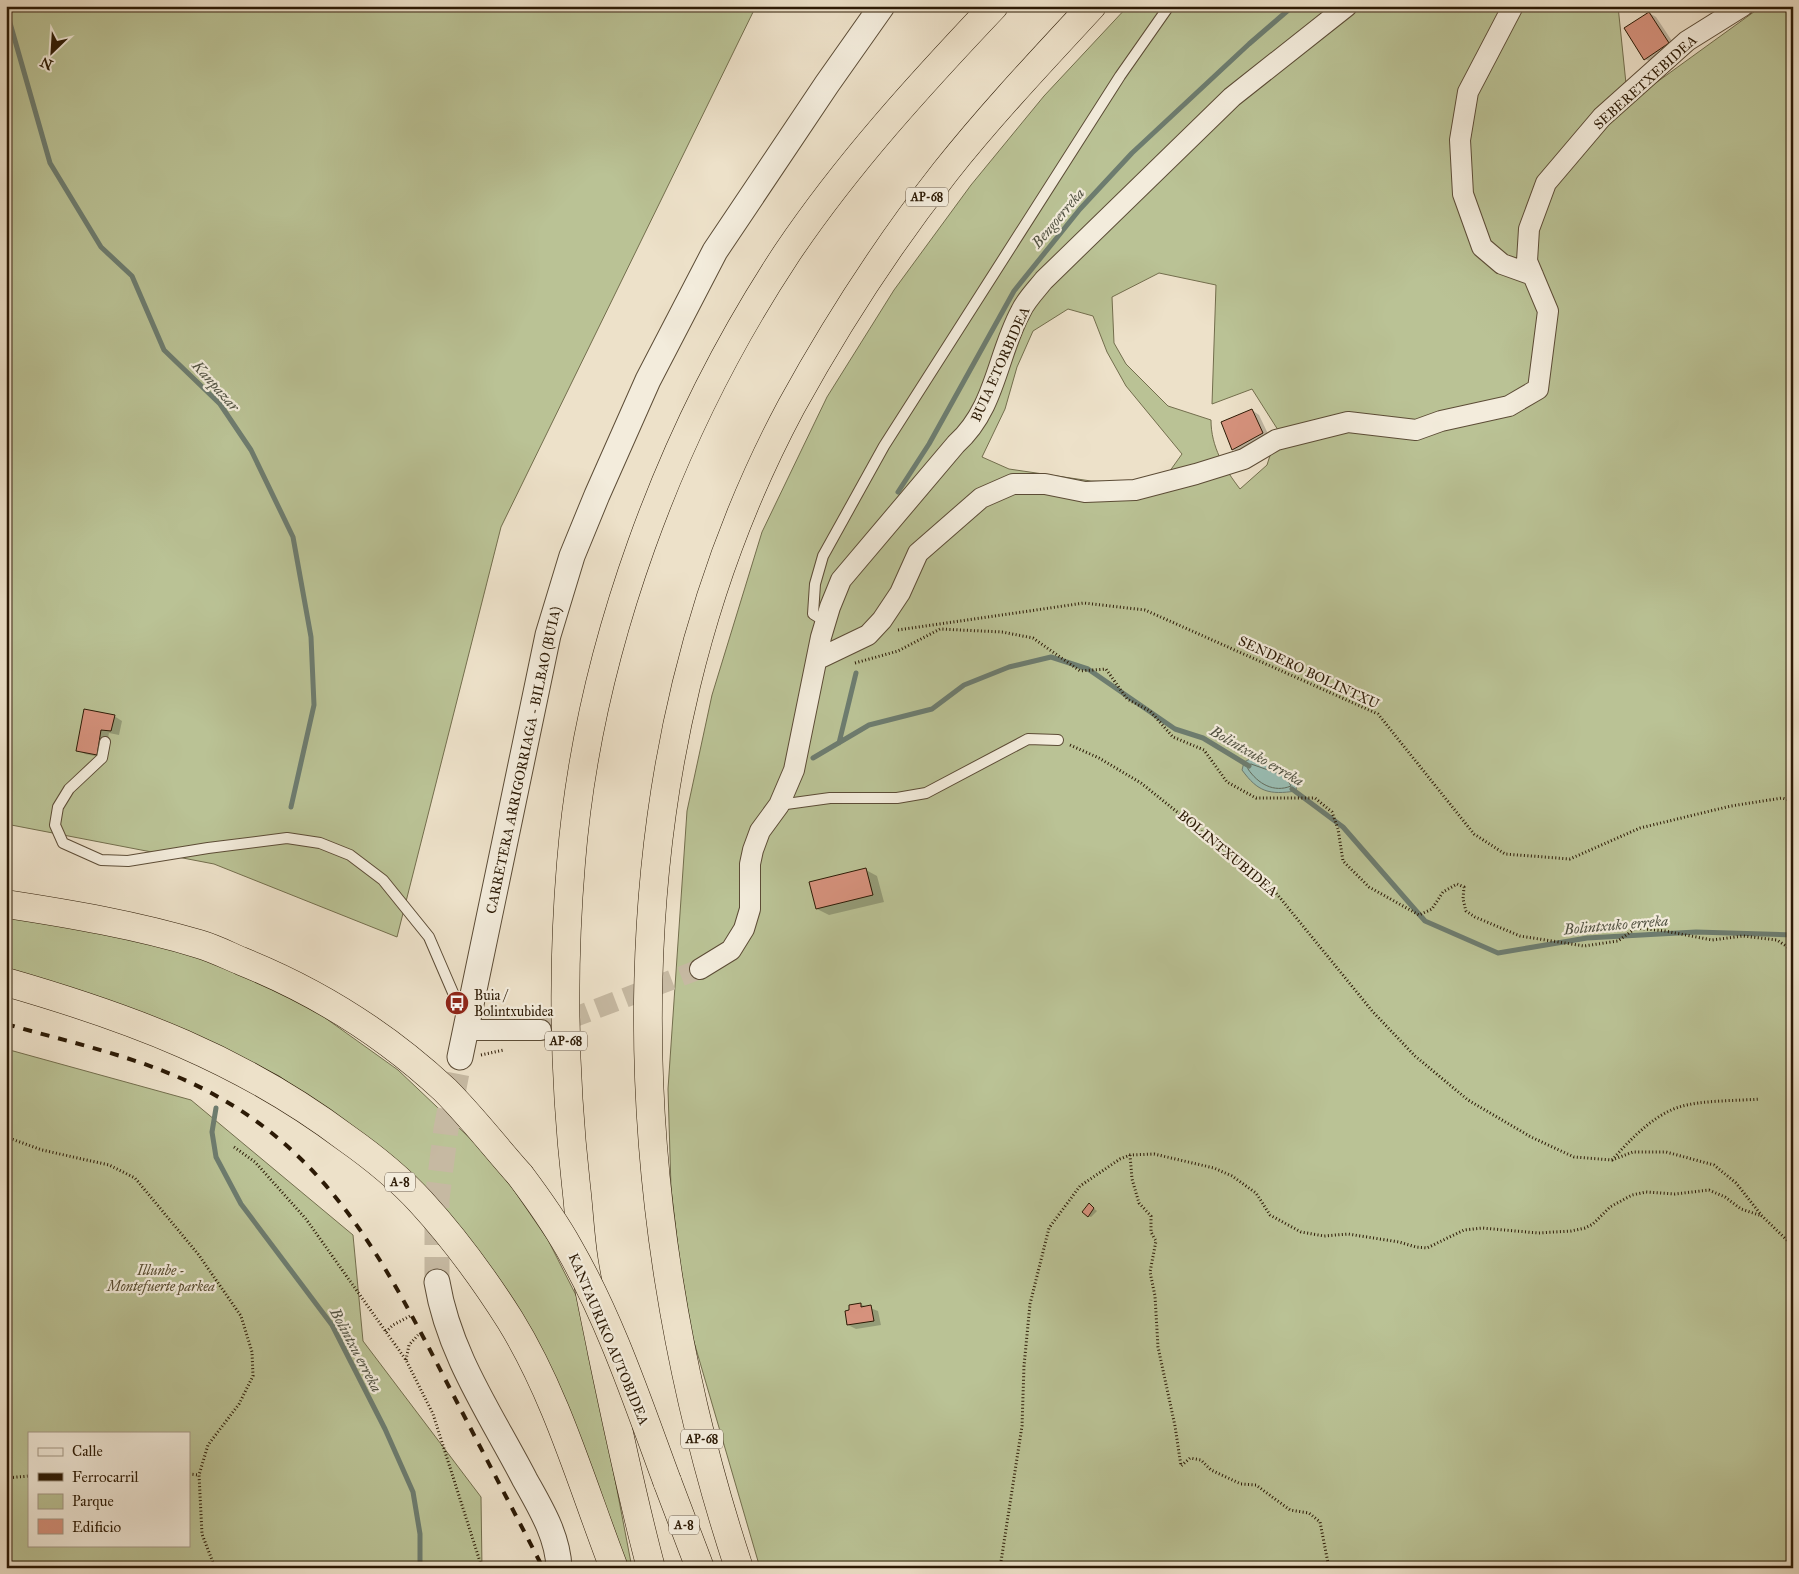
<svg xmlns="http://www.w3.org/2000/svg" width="1799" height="1574" viewBox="0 0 1799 1574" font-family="'IM FELL Great Primer',serif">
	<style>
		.green { fill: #bac295; stroke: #736e4d; fill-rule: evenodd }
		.water { fill: #99beb5; stroke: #6d7c6f }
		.shadow { fill: #0003 }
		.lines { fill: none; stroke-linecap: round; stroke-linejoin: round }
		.shore { stroke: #626c5d; stroke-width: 1 }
		.stream { stroke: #6d7c6f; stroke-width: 5 }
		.building { fill: #d6927d; stroke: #2c1a05 }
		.minor-tunnel { stroke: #c6b9a2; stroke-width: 20; stroke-dasharray: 20 10; stroke-linecap: butt }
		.tertiary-tunnel { stroke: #c6b9a2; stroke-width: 25; stroke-dasharray: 25 12; stroke-linecap: butt }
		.service-casing { stroke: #5c4c36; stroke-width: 12 }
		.minor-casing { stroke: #5c4c36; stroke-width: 22 }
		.tertiary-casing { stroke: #5c4c36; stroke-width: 27 }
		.motorway-casing { stroke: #2c1a05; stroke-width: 29 }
		.path { stroke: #2c1a05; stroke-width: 3; stroke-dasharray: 1 2.5; stroke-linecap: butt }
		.service { stroke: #f3ecdc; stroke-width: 10 }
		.minor { stroke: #f3ecdc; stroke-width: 20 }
		.tertiary { stroke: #f3ecdc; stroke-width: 25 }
		.motorway { stroke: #ede1c9; stroke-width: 28 }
		.rail { stroke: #2c1a05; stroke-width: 4; stroke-dasharray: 9 9; stroke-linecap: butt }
		.motorway-bridge-casing { stroke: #2c1a05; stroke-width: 29; stroke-linecap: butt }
		.motorway-bridge { stroke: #ede1c9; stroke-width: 28 }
		.labels { text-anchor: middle; stroke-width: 4.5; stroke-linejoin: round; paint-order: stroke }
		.shield { fill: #f3ecdc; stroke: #685946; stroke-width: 1 }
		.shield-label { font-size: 12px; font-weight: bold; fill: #2c1a05 }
		.street-label { font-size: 14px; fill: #2c1a05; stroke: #f3ecdc }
		.poi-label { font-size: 14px; fill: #2c1a05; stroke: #f3ecdc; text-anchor: start }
		.park-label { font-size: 14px; font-style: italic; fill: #574c30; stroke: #f3ecdc }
		.water-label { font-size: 15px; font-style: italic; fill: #525343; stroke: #f3ecdc }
	</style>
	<rect width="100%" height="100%" fill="#ede1c9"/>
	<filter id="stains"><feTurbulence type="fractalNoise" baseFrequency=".004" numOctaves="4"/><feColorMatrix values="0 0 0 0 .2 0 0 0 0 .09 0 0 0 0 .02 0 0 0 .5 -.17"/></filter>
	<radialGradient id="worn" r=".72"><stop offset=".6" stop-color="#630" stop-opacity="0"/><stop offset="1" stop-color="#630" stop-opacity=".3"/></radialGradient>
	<path class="green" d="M 6,6 L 756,6 L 501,527 L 397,937 L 214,864 L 6,824 Z
		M 1128,6 L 1618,6 L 1628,103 L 1762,6 L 1793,6 L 1793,1568 L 760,1568 L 692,1335 L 680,1264 L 671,1188 L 668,1089 L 687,811 L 712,695 L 762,532 L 827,397 L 894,290 L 971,185 L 1044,96 ZM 1159,273 L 1216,285 L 1212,404 L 1252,389 L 1278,430 L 1267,465 L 1240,489 C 1224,468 1211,447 1211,420 L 1168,406 L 1126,364 L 1114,343 L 1112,297 ZM 1068,309 L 1093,316 L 1107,352 L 1126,386 L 1182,454 L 1167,475 L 1131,482 L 1091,481 L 1009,469 L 982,457 L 1005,409 L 1017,367 L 1033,331 Z
		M 6,916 L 99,931 L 190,954 L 296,997 L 398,1070 L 476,1144 L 511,1186 L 548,1240 L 582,1307 L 632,1568 L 626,1568 L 542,1357 L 331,1113 L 279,1076 L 207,1040 L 6,972 Z
		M 6,1049 L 191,1100 L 353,1235 L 363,1341 L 481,1497 L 482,1568 L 6,1568 ZM 29,1433 L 189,1433 L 189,1545 L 29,1545 Z"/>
	<path class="water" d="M 1250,759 L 1287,772 L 1297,782 L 1296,791 C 1269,795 1258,792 1242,770 L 1244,762 Z"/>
	<path class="shadow" d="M 1649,13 L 1656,17 L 1676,47 L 1653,63 L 1645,59 Z
		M 1252,410 L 1259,415 L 1270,438 L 1241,454 L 1233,449 L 1223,423 Z
		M 114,716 L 122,721 L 119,735 L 109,733 L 104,758 L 85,754 L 78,750 Z
		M 866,870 L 877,876 L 884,902 L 829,915 L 817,909 Z
		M 1092,1207 L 1097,1211 L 1091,1217 L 1088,1216 Z
		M 860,1304 L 878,1311 L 881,1325 L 856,1329 L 848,1325 L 851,1311 Z"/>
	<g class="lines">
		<path class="shore" d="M 1251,764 L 1285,776 L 1291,786 C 1274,793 1258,784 1248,769 Z"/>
		<path class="stream" d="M 6,9 L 50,163 L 101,247 L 132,276 L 164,350 L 220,404 L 251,450 L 293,537 L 311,637 L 314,705 L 291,807
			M 898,492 L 929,444 L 1014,291 L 1080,209 L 1132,153 L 1249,44 L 1293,6
			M 839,743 L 856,673
			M 813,758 L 869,725 L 932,709 L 964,685 L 1009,667 L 1051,657 L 1088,669 L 1175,729 L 1203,738 L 1249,766
			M 1292,789 L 1343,827 L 1425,921 L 1498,953 L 1587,938 L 1696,932 L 1793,935
			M 216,1108 L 212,1132 L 216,1157 L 241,1204 L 332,1325 L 385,1429 L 413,1492 L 420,1534 L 420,1568"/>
	</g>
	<path class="building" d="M 1649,12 L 1669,43 L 1644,60 L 1624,28 Z
		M 1252,409 L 1263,433 L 1232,450 L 1221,422 Z
		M 84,709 L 115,715 L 111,731 L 101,730 L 97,755 L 76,751 Z
		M 866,868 L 873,895 L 816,909 L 809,882 Z
		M 1089,1203 L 1094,1208 L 1088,1217 L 1082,1212 Z
		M 861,1303 L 861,1307 L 871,1305 L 874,1321 L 847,1325 L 845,1311 L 849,1310 L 849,1305 Z"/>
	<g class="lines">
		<path class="minor-tunnel" d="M 541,1030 L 700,969"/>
		<path class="tertiary-tunnel" d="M 437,1282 L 437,1199 L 446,1129 L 460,1057"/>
		<g class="service-casing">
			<path id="service" d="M 826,622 L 813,614 L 815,584 L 823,556 L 884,446 L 1120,76 L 1169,6
				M 105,742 L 102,758 L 69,789 L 58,807 L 55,825 L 63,843 L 101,860 L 128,861 L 208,848 L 287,838 L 320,843 L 350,855 L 383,880 L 429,937 L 454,995 L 470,1004
				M 779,805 L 830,798 L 897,798 L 926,793 L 1028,739 L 1058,740"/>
		</g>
		<g class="minor-casing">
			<path id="minor" d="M 1513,6 L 1468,92 L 1460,140 L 1463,194 L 1482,247 L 1502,264 L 1533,275
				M 818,659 L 868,635 L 882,620 L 900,593 L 918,553 L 981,498 L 1013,484 L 1045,484 L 1085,492 L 1135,490 L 1196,474 L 1244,459 L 1276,440 L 1348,422 L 1416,430 L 1441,421 L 1509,406 L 1538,389 L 1548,311 L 1527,261 L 1529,229 L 1546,183 L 1602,117 L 1687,41 L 1743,6
				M 700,969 L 731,950 L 744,929 L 750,909 L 750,864 L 753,850 L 760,831 L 779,805 L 794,770 L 821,637 L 830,607 L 841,580 L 956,444 C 996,408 997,355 1021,311 C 1026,300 1036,290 1044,280 L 1232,97 L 1347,6
				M 466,1030 L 541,1030"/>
		</g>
		<g class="tertiary-casing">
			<path id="tertiary" d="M 460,1057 L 548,635 L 572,556 L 597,495 L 648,380 L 715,251 L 827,84 L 882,6
				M 437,1282 C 449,1355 492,1416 525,1480 C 540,1507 558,1536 559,1568"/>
		</g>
		<g class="motorway-casing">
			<path id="motorway" d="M 6,904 C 71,914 136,925 199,944 C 213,948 227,955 241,961 C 316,991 386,1035 445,1090 C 472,1117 495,1147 520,1175
				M 6,982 C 131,1018 241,1059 346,1138 C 373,1157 399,1178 421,1202 C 454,1238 484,1279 510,1320 C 557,1396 582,1485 614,1568
				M 667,1481 L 700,1568
				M 651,1568 C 632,1497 617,1425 602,1353 C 596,1322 589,1292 584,1261 C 580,1236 579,1210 576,1185 C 564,1078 562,970 571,863 C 588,651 670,430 787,253 C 847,164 920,84 994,6
				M 739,1568 C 616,1197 603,759 791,407 C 836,325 887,246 945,172 C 991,114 1042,60 1092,6"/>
		</g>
		<path class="path" d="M 898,630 L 1084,603 L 1145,610 L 1378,714 L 1474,834 L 1505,854 L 1570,859 L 1640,828 L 1731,806 L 1782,798 L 1793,801
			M 855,663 L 898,651 L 940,629 L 1002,632 L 1033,638 L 1080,671 L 1106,669 L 1127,699 L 1150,711 L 1173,737 L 1204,750 L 1227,782 L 1256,798 L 1315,798 L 1332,812 L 1338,829 L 1343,861 L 1369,887 L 1419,915 L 1432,909 L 1443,892 L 1457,884 L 1464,887 L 1463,899 L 1466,911 L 1475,917 L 1520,936 L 1584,946 L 1618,941 L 1636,928 L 1665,931 L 1712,940 L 1743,936 L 1777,940 L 1789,948 L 1793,947
			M 1070,745 L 1099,758 L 1141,783 L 1272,888 L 1373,1012 L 1415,1056 L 1468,1100 L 1531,1137 L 1574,1157 L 1612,1160 L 1633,1152 L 1666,1152 L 1714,1165 L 1736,1183 L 1762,1216 L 1793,1246
			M 481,1055 L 504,1050
			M 6,1137 L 42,1150 L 109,1165 L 135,1178 L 198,1254 L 241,1316 L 252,1352 L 253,1376 L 239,1404 L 208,1445 L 199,1475 L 202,1534 L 215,1568
			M 234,1147 L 255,1162 L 306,1219 L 406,1360 L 433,1414 L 482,1568
			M 1130,1155 L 1132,1179 L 1139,1203 L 1151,1216 L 1151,1232 L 1156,1241 L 1150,1272 L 1155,1296 L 1158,1347 L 1175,1426 L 1181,1466 L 1190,1458 L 1201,1460 L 1211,1470 L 1241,1484 L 1256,1485 L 1290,1510 L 1309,1513 L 1320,1522 L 1329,1568
			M 1612,1160 C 1630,1140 1652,1116 1679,1107 C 1702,1100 1735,1101 1760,1099
			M 386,1332 L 393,1325 L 410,1316
			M 406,1360 L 409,1345 L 418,1335
			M 189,1474 L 199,1475
			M 6,1478 L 29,1476
			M 1000,1568 L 1022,1426 L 1024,1366 L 1030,1304 L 1049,1228 L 1080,1186 L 1120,1159 L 1130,1155 L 1154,1154 L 1214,1168 L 1232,1176 L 1256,1193 L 1270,1215 L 1301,1232 L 1324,1236 L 1348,1234 L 1399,1242 L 1416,1247 L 1427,1248 L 1464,1230 L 1482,1228 L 1538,1233 L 1571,1231 L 1585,1228 L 1593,1224 L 1610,1207 L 1632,1195 L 1646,1192 L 1675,1194 L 1709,1190 L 1725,1197 L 1741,1209 L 1762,1216"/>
		<use href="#service" class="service"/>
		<use href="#minor" class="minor"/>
		<use href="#tertiary" class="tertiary"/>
		<use href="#motorway" class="motorway"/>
		<path class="rail" d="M 6,1024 C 76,1044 149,1059 213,1094 C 331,1158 385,1263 444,1377 C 477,1441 510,1504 543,1568"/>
		<g class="motorway-bridge-casing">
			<path id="motorway-bridge" d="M 520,1175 C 538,1199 555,1223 569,1248 C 611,1321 638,1403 667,1481"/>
		</g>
		<use href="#motorway-bridge" class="motorway-bridge"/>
	</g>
	<defs>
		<g id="bus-disc" transform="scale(1.25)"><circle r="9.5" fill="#8f2418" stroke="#f3ecdc"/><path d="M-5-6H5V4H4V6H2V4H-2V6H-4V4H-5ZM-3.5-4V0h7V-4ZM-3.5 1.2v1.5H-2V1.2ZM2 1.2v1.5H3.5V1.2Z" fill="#fff"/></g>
	</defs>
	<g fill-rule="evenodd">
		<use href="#bus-disc" x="457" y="1003"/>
	</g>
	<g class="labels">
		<g class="shield">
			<rect x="906" y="187.5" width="42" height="19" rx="4"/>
			<rect x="545" y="1031.5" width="42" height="19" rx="4"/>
			<rect x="385" y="1172.5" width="30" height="19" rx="4"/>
			<rect x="681" y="1429.5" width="42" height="19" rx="4"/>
			<rect x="669" y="1515.5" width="30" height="19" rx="4"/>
		</g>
		<g class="shield-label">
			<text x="927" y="201">AP-68</text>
			<text x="566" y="1045">AP-68</text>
			<text x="400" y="1186">A-8</text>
			<text x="702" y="1443">AP-68</text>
			<text x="684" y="1529">A-8</text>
		</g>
		<g class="street-label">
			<text transform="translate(1645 82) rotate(-42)" y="5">SEBERETXEBIDEA</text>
			<text transform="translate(1000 364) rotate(-66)" y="5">BUIA ETORBIDEA</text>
			<text transform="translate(1309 672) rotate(25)" y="5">SENDERO BOLINTXU</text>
			<text transform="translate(523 760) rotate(-78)" y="5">CARRETERA ARRIGORRIAGA - BILBAO (BUIA)</text>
			<text transform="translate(1228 853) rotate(40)" y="5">BOLINTXUBIDEA</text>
			<text transform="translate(609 1339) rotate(67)" y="5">KANTAURIKO AUTOBIDEA</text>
		</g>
		<g class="poi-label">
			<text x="474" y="1000">Buia /<tspan x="474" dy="16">Bolintxubidea</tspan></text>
		</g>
		<g class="park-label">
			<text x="161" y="1275">Illunbe -<tspan x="161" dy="16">Montefuerte parkea</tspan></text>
		</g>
		<g class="water-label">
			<text transform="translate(1058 218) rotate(-50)" y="5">Bengoerreka</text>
			<text transform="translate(216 386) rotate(48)" y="5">Kanpazar</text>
			<text transform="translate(1257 756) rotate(30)" y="5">Bolintxuko erreka</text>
			<text transform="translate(1616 925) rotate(-5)" y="5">Bolintxuko erreka</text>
			<text transform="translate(356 1350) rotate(62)" y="5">Bolintxu erreka</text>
		</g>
	</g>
	<rect width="1799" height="1574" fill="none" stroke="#ede1c9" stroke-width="25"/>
	<rect x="8" y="8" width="1784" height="1559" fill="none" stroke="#2c1a05" stroke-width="2.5"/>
	<rect x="12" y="12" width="1774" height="1549" fill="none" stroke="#2c1a05"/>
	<rect x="28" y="1432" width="162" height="115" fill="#f3ecdc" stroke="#a39886"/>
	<rect x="38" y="1448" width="25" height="8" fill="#f3ecdc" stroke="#a39886"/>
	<text x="72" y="1456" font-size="15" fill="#2c1a05">Calle</text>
	<rect x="38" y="1473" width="25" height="8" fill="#2c1a05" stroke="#a39886"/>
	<text x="72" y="1482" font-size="15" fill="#2c1a05">Ferrocarril</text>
	<rect x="38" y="1494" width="25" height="15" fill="#bac295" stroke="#a39886"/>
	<text x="72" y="1506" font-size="15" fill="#2c1a05">Parque</text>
	<rect x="38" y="1519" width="25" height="15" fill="#d6927d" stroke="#a39886"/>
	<text x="72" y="1532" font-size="15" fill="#2c1a05">Edificio</text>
	<g transform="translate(52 52) rotate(205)" stroke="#f3ecdc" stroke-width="4" paint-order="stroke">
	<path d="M0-4L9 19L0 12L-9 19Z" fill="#2c1a05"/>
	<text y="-8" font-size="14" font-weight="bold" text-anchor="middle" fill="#2c1a05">N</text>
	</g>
	<rect width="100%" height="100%" filter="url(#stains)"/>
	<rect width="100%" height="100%" fill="url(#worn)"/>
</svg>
